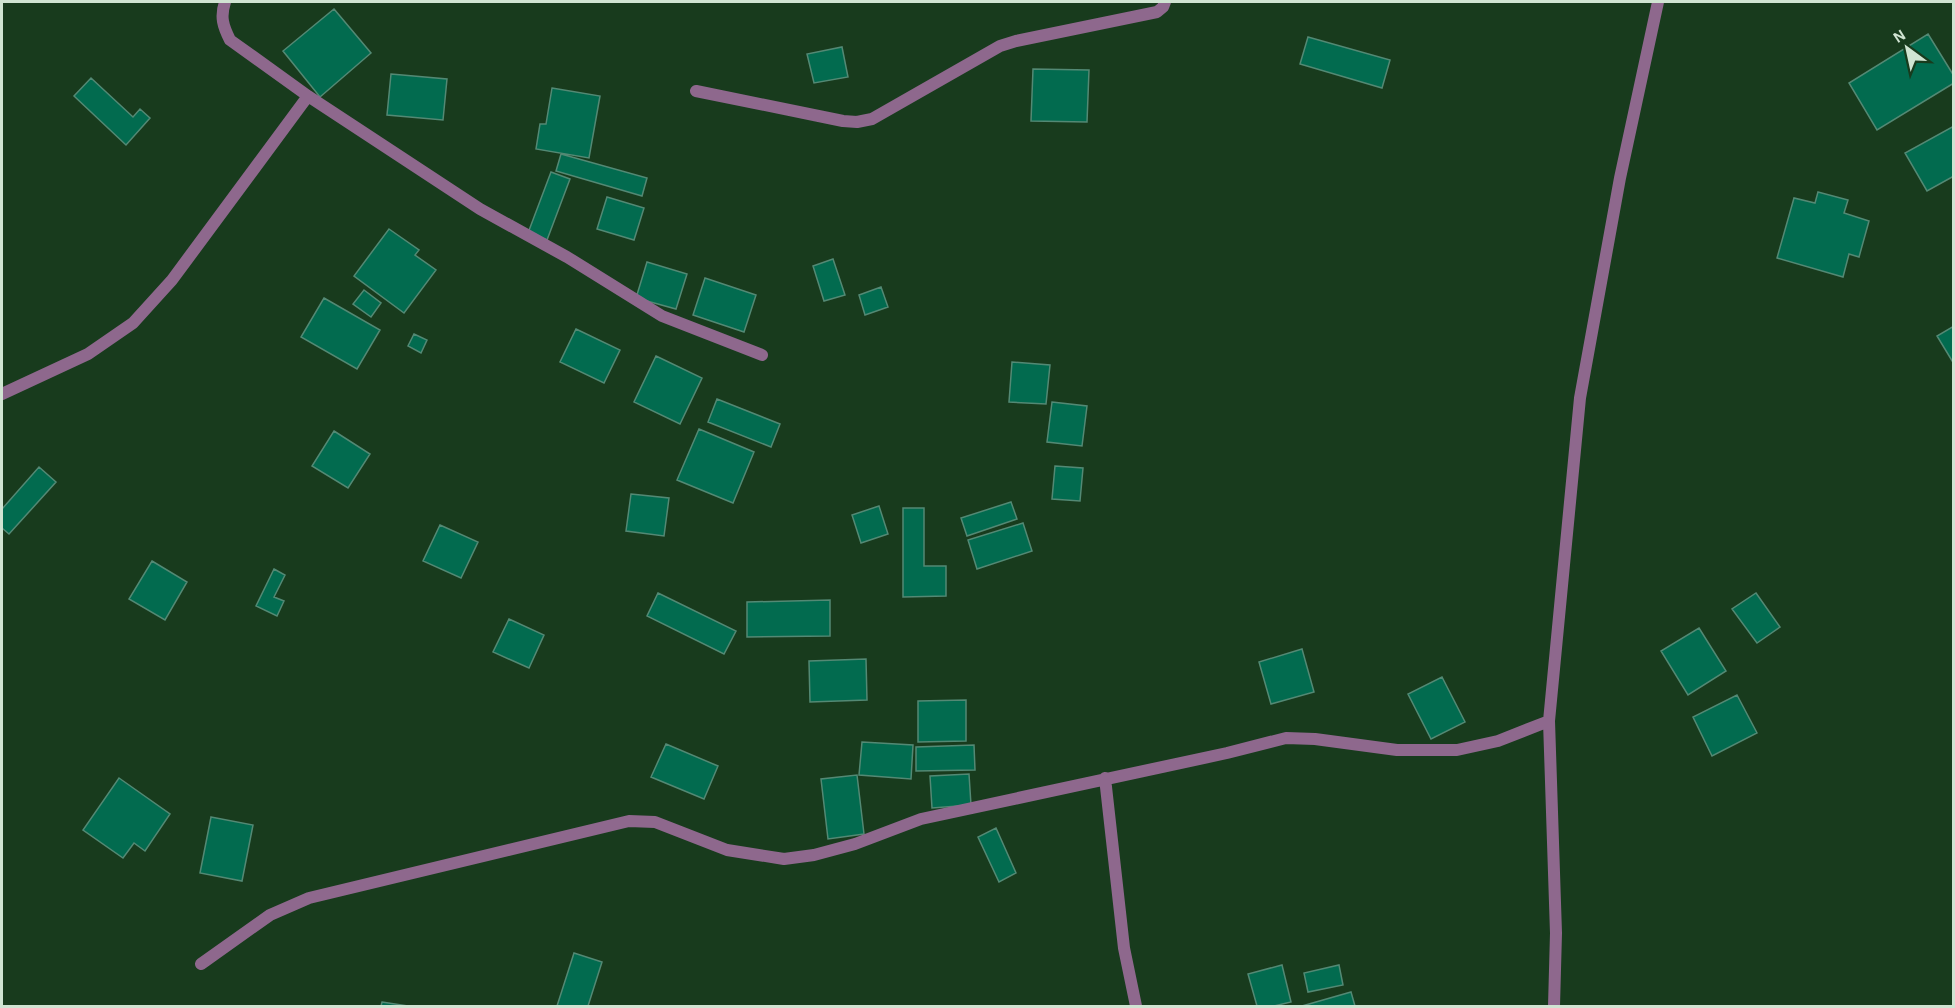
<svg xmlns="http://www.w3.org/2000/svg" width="1955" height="1008" viewBox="0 0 1955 1008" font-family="'Alegreya Sans',sans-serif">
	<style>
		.building { fill: #026b4f; stroke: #538974; stroke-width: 1.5 }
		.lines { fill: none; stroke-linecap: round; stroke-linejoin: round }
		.minor { stroke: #8e688d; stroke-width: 12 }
	</style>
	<rect width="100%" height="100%" fill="#183b1d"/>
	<path class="building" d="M 334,9 L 371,53 L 320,97 L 283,51 Z
		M 1928,34 L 1954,76 L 1954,83 L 1877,130 L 1849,83 Z
		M 1308,37 L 1390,60 L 1382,88 L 1300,64 Z
		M 842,47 L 848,77 L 814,83 L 807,54 Z
		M 1033,69 L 1089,70 L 1087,122 L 1031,121 Z
		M 391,74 L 447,79 L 443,120 L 387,115 Z
		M 91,78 L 133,117 L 140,109 L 150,118 L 126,145 L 74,96 Z
		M 552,88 L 600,96 L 589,158 L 536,149 L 540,124 L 546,124 Z
		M 1954,126 L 1954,176 L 1927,191 L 1905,153 Z
		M 561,154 L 647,178 L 642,196 L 556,171 Z
		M 551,172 L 570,179 L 547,240 L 528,233 Z
		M 1818,192 L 1848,200 L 1844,213 L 1869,221 L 1859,257 L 1849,254 L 1843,277 L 1777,258 L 1794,198 L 1815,203 Z
		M 607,197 L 644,208 L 634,240 L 597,229 Z
		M 389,229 L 419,250 L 415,255 L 436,270 L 404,313 L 354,276 Z
		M 833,259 L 845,295 L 824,301 L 813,266 Z
		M 647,262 L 687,274 L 676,309 L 636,298 Z
		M 705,278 L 756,295 L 744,332 L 693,315 Z
		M 881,287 L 888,307 L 865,315 L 859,295 Z
		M 364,290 L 381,303 L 371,317 L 353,304 Z
		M 324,298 L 380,330 L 357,369 L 301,337 Z
		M 1954,326 L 1954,364 L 1937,336 Z
		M 576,329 L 620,350 L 604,383 L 560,362 Z
		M 414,334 L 427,340 L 421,353 L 408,346 Z
		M 656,356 L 702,378 L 680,424 L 634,402 Z
		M 1012,362 L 1050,365 L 1046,404 L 1009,402 Z
		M 717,399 L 780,424 L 771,447 L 708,422 Z
		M 1052,402 L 1087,406 L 1082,446 L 1047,442 Z
		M 699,429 L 754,452 L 733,503 L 677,480 Z
		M 334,431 L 370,454 L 348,488 L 312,466 Z
		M 1055,466 L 1083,468 L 1080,501 L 1052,499 Z
		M 39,467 L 56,482 L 9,534 L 2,528 L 2,509 Z
		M 631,494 L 669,498 L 664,536 L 626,531 Z
		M 1011,502 L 1017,519 L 967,536 L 961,518 Z
		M 879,506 L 888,534 L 861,543 L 852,515 Z
		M 903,508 L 924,508 L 924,566 L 946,566 L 946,596 L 903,597 Z
		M 1023,523 L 1032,551 L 977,569 L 968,540 Z
		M 440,525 L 478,542 L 461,578 L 423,561 Z
		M 152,561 L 187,582 L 165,620 L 129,599 Z
		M 274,569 L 285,575 L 274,597 L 284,601 L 277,616 L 256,606 Z
		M 658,593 L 736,631 L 724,654 L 647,616 Z
		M 1756,593 L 1780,627 L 1757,643 L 1732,609 Z
		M 830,600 L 830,636 L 747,637 L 747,602 Z
		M 509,619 L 544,635 L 529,668 L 493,652 Z
		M 1699,628 L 1726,671 L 1688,695 L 1661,651 Z
		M 1302,649 L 1314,692 L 1271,704 L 1259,662 Z
		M 866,659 L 867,700 L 810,702 L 809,661 Z
		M 1442,677 L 1465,722 L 1431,739 L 1408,694 Z
		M 1737,695 L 1757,733 L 1712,756 L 1693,717 Z
		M 966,700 L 966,741 L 918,742 L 918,701 Z
		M 862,742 L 913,745 L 911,779 L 859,775 Z
		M 666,744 L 718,766 L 704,799 L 651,777 Z
		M 974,745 L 975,770 L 916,771 L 916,747 Z
		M 969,774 L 971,805 L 932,808 L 930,776 Z
		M 857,775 L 864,834 L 828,839 L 821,779 Z
		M 119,778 L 170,814 L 145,851 L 134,843 L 123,858 L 83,830 Z
		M 211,817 L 253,825 L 242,881 L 200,873 Z
		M 996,828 L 1016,873 L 999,882 L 978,837 Z
		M 574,953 L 602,962 L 588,1006 L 557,1006 Z
		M 1282,965 L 1291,1002 L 1274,1006 L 1257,1006 L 1248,974 Z
		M 1339,965 L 1343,985 L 1308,992 L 1304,973 Z
		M 1351,992 L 1355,1006 L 1302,1006 Z
		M 382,1002 L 408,1006 L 381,1006 Z"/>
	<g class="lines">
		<path class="minor" d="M 225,2 C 220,17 223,26 230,40 L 308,96 L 480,209 L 567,257 L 662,316 L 762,355
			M 696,91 L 843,121 L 857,122 L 872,119 L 1000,46 L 1016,41 L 1157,12 L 1163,7 L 1165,2
			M 2,394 L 88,354 L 133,323 L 172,280 L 308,96
			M 1105,778 L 1124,948 L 1136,1006
			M 201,964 L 270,915 L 309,898 L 629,821 L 655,822 L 727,850 L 784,859 L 814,855 L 855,844 L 921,819 L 1227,753 L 1286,738 L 1315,739 L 1397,750 L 1457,750 L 1498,741 L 1549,721
			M 1554,1006 L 1556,933 L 1549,721 L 1580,398 L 1620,178 L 1658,2"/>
	</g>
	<rect width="1955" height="1008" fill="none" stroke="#d0e4d2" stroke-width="6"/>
	<g transform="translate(1907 48) rotate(327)" stroke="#183b1d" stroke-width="4.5" paint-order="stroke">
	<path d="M0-4.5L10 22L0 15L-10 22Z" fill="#d0e4d2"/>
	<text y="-9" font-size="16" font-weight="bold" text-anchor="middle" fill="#d0e4d2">N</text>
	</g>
</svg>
